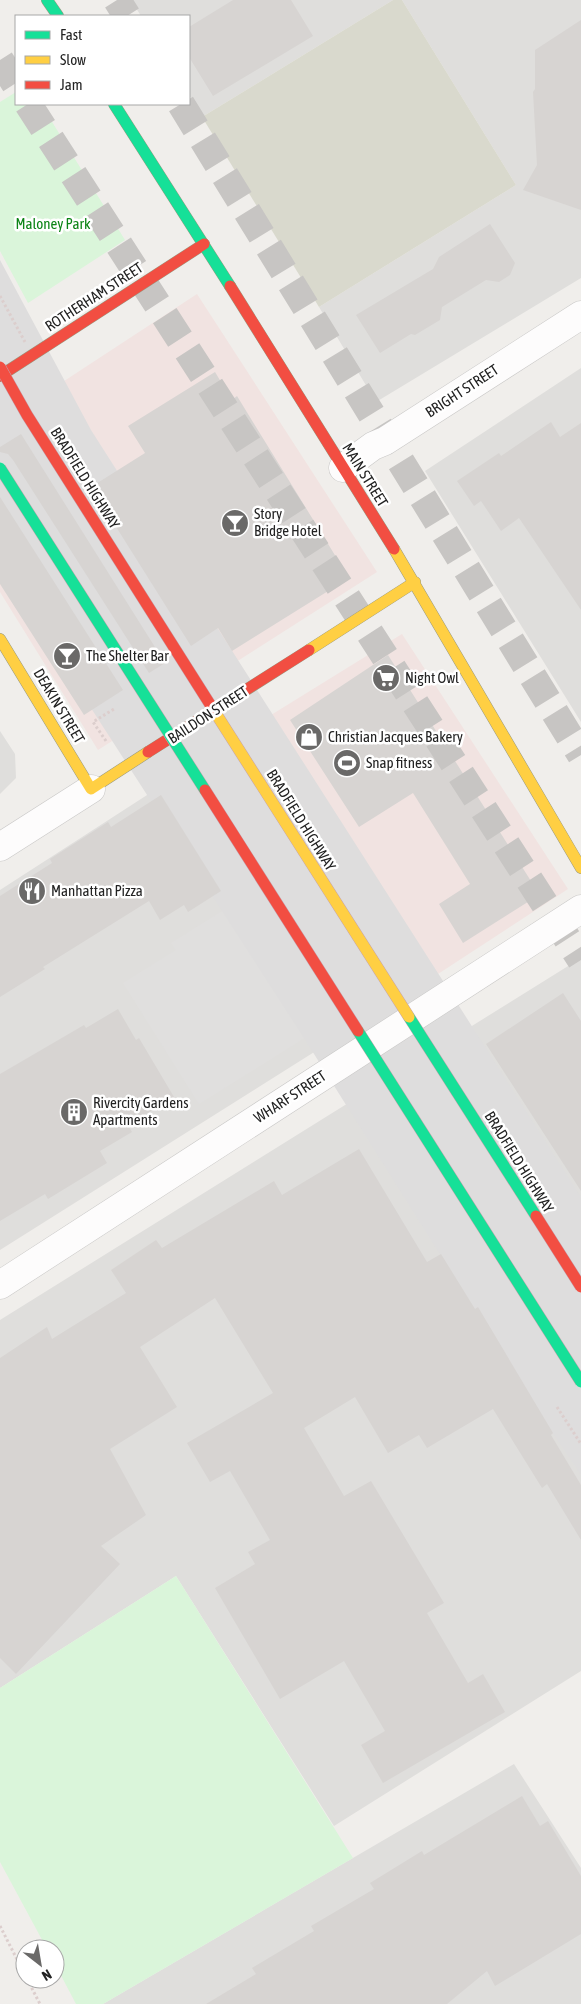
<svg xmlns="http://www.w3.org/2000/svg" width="581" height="2004" viewBox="0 0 581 2004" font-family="'Asap Condensed',sans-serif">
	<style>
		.residential { fill: #dfdedc }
		.commercial { fill: #f1e3e1 }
		.construction { fill: #d9d9cd }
		.park { fill: #daf5da }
		.parking { fill: #e0dfde }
		.pier { fill: #dedddd }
		.building { fill: #d7d4d2 }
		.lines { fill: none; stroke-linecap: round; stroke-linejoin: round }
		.highway-tunnel { stroke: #c7c5c3; stroke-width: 28; stroke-dasharray: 28 14; stroke-linecap: butt }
		.street-casing { stroke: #c9c8c7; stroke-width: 29 }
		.fast-casing { stroke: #999a82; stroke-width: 12 }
		.slow-casing { stroke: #999a82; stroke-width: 12 }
		.jam-casing { stroke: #999a82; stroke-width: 12 }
		.path { stroke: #dccecd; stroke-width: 3; stroke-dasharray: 2.5 2.5; stroke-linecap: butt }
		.street { stroke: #fdfcfc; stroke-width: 28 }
		.fast { stroke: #16e098; stroke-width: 11 }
		.slow { stroke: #ffcf43; stroke-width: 11 }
		.jam { stroke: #f24e42; stroke-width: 11 }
		.fast-bridge-casing { stroke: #c5a2ac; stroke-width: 12; stroke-linecap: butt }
		.slow-bridge-casing { stroke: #c5a2ac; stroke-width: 12; stroke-linecap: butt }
		.jam-bridge-casing { stroke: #c5a2ac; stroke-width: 12; stroke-linecap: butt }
		.path-bridge { stroke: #dccecd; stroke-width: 3; stroke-dasharray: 2.5 2.5; stroke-linecap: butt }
		.fast-bridge { stroke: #16e098; stroke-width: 11 }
		.slow-bridge { stroke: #ffcf43; stroke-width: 11 }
		.jam-bridge { stroke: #f24e42; stroke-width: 11 }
		.labels { text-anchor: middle; stroke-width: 5; stroke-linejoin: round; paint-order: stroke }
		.park-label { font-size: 15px; fill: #0c8416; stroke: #fff }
		.street-label { font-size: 15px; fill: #222; stroke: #fff }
		.poi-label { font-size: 15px; fill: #222; stroke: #fff; text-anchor: start }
	</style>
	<rect width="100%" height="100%" fill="#f0eeeb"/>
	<path class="residential" d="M 131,0 L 393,0 L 202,117 L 189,95 L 189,16 L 141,16 Z
		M 402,0 L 581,0 L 581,278 L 376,402 L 319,307 L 516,185 Z
		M 581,368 L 581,722 L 425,471 Z
		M 271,715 L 438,974 L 0,1250 L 0,890 Z
		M 0,731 L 15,754 L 16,778 L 0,794 Z
		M 581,958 L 581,1671 L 334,1826 L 176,1576 L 0,1688 L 0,1320 Z
		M 514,1764 L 581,1868 L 581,2004 L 103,2004 Z"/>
	<path class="commercial" d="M 197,294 L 377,572 L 98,750 L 0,592 L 0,423 Z
		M 402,634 L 568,889 L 438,974 L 271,715 Z"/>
	<path class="construction" d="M 393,0 L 402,0 L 516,185 L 319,307 L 202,117 Z"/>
	<path class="park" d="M 16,92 L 16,104 L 41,104 L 125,240 L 28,303 L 0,251 L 0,102 Z
		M 176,1576 L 353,1858 L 103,2004 L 76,2004 L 55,1964 L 55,1949 L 47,1949 L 0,1862 L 0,1688 Z"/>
	<path class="parking" d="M 323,848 L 404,976 L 199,1104 L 123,983 L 176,950 L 171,943 Z"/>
	<path class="pier" d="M 0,260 L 91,430 L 581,1197 L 581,1475 L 548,1426 L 309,1046 L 0,567 Z"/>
	<path class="building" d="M 233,0 L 291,0 L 313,36 L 213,96 L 189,57 L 189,27 Z
		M 581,20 L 581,210 L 523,190 L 537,165 L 533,92 L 535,89 L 535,50 Z
		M 490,224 L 515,263 L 510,275 L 499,282 L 486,280 L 442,307 L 440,320 L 415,335 L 411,334 L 380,353 L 356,315 L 433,269 L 439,257 Z
		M 215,372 L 232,400 L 237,396 L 349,578 L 232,651 L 218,628 L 191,646 L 91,487 L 145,453 L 128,426 Z
		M 551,422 L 560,437 L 581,423 L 581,610 L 519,518 L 501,531 L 481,501 L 474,506 L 457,481 L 499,453 L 501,456 Z
		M 21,434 L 165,663 L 149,673 L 13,460 L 8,454 L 0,452 L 0,447 Z
		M 0,497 L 123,690 L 84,715 L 0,584 Z
		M 388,655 L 536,889 L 531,900 L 463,943 L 439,904 L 470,884 L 413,793 L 359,827 L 290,720 Z
		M 161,795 L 221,891 L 188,912 L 184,905 L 160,920 L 149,901 L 43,967 L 45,969 L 0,997 L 0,896 L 52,863 L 50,859 L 108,822 L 111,827 Z
		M 563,993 L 581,1021 L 581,1191 L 486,1044 Z
		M 118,1009 L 136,1040 L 139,1038 L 174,1097 L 128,1125 L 132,1132 L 100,1151 L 107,1163 L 48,1199 L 45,1194 L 0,1221 L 0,1074 L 84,1025 L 86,1028 Z
		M 359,1149 L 427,1262 L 441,1254 L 475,1309 L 478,1307 L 553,1433 L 551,1435 L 581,1485 L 581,1540 L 547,1484 L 542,1488 L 493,1409 L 427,1448 L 419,1435 L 388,1453 L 355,1397 L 304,1428 L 344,1496 L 371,1481 L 444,1603 L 427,1613 L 468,1683 L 483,1674 L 505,1712 L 383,1783 L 361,1745 L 385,1731 L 344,1661 L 280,1699 L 215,1588 L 255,1564 L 248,1552 L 270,1540 L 230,1471 L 210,1482 L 187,1443 L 273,1393 L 215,1298 L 140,1347 L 177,1407 L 110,1449 L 146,1515 L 101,1546 L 120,1564 L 16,1674 L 0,1658 L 0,1358 L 47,1327 L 52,1339 L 126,1293 L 111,1270 L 156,1240 L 162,1248 L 274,1181 L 282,1195 Z
		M 522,1796 L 540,1826 L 548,1821 L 581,1876 L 581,1934 L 495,1986 L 487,1971 L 447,2004 L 206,2004 L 256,1974 L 252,1968 L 314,1931 L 311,1926 L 374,1889 L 370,1883 L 422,1851 L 424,1855 Z"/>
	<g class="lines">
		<path class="highway-tunnel" d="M 117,0 L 127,16
			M 0,60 L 16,85
			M 28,104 L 581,960
			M 181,104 L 581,755"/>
		<g class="street-casing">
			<path id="street" d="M 343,468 L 373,446 L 385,441 L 581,315
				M 0,847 L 91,789
				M 0,1285 L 581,909"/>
		</g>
		<g class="fast-casing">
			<path id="fast" d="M 47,0 L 58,16
				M 114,104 L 230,286"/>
		</g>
		<g class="slow-casing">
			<path id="slow" d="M 394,549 L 581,868
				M 0,639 L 91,789 L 148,752
				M 309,650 L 415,582"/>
		</g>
		<g class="jam-casing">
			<path id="jam" d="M 230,286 L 394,549
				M 0,376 L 204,244
				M 148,752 L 309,650"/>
		</g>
		<path class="path" d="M 106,741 L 93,722 L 114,709
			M 0,1926 L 25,1975
			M 27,1979 L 40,2004"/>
		<use href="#street" class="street"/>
		<use href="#fast" class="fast"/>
		<use href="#slow" class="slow"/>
		<use href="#jam" class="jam"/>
		<g class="fast-bridge-casing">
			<path id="fast-bridge" d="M 0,468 L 205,790
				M 409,1017 L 536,1216
				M 358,1031 L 581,1382"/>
		</g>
		<g class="slow-bridge-casing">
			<path id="slow-bridge" d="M 213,709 L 409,1017"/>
		</g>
		<g class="jam-bridge-casing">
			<path id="jam-bridge" d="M 0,367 L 27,415 L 213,709
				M 205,790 L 358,1031
				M 536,1216 L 581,1287"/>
		</g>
		<path class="path-bridge" d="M 0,296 L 25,342
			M 557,1407 L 581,1444"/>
		<use href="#fast-bridge" class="fast-bridge"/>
		<use href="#slow-bridge" class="slow-bridge"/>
		<use href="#jam-bridge" class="jam-bridge"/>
	</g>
	<defs>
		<g id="bar-disc" transform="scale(1.4375)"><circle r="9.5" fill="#6a6968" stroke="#fff"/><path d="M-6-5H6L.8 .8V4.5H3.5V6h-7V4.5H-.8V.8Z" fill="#fff"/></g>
		<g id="supermarket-disc" transform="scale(1.4375)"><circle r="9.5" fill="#6a6968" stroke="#fff"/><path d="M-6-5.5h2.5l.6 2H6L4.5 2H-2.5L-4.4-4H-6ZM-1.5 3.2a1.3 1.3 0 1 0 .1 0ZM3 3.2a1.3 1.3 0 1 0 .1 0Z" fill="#fff"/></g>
		<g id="shop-disc" transform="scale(1.4375)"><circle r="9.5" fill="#6a6968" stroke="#fff"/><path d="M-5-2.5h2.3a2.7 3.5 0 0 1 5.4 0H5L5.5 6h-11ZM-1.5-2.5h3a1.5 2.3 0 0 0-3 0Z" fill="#fff"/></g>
		<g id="stadium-disc" transform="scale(1.4375)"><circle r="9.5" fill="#6a6968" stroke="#fff"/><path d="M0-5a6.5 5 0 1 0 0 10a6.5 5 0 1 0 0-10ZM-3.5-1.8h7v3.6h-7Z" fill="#fff"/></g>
		<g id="restaurant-disc" transform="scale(1.4375)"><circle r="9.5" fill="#6a6968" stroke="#fff"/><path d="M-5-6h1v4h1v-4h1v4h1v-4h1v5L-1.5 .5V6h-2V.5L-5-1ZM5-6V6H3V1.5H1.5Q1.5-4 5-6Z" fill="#fff"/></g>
		<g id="building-disc" transform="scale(1.4375)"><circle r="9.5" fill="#6a6968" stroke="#fff"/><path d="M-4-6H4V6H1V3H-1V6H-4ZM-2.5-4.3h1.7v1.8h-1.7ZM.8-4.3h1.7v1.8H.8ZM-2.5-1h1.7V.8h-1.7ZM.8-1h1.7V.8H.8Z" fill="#fff"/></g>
	</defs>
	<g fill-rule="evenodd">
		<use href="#bar-disc" x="235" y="523"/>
		<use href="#bar-disc" x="67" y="656"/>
		<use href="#supermarket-disc" x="386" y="678"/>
		<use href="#shop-disc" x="309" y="737"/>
		<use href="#stadium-disc" x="347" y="763"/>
		<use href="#restaurant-disc" x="32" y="891"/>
		<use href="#building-disc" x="74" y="1112"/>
	</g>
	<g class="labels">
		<g class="park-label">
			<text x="53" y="229">Maloney Park</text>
		</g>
		<g class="street-label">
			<text transform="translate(94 297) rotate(-33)" y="5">ROTHERHAM STREET</text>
			<text transform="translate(462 391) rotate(-33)" y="5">BRIGHT STREET</text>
			<text transform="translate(365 475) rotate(58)" y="5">MAIN STREET</text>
			<text transform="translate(85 478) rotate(58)" y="5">BRADFIELD HIGHWAY</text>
			<text transform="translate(59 706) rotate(59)" y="5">DEAKIN STREET</text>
			<text transform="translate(208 715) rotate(-33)" y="5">BAILDON STREET</text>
			<text transform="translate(301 820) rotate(58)" y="5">BRADFIELD HIGHWAY</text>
			<text transform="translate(290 1097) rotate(-33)" y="5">WHARF STREET</text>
			<text transform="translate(519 1162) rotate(58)" y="5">BRADFIELD HIGHWAY</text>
		</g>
		<g class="poi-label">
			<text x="254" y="519">Story<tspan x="254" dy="17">Bridge Hotel</tspan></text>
			<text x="86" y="661">The Shelter Bar</text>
			<text x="405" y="683">Night Owl</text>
			<text x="328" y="742">Christian Jacques Bakery</text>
			<text x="366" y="768">Snap fitness</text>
			<text x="51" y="896">Manhattan Pizza</text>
			<text x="93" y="1108">Rivercity Gardens<tspan x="93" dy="17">Apartments</tspan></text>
		</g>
	</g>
	<rect x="15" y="15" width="175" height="90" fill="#ffffff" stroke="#a7a7a7"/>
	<rect x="25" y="31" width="25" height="8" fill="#16e098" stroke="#a7a7a7"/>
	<text x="60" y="40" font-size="15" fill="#222222">Fast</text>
	<rect x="25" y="56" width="25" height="8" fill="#ffcf43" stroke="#a7a7a7"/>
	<text x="60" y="65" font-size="15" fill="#222222">Slow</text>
	<rect x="25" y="81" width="25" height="8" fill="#f24e42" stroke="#a7a7a7"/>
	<text x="60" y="90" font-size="15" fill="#222222">Jam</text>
	<g transform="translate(40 1964) rotate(149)"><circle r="24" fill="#ffffff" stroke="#a7a7a7"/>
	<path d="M0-4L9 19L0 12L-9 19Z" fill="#6a6968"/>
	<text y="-8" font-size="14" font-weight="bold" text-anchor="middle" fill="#222222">N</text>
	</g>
</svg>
